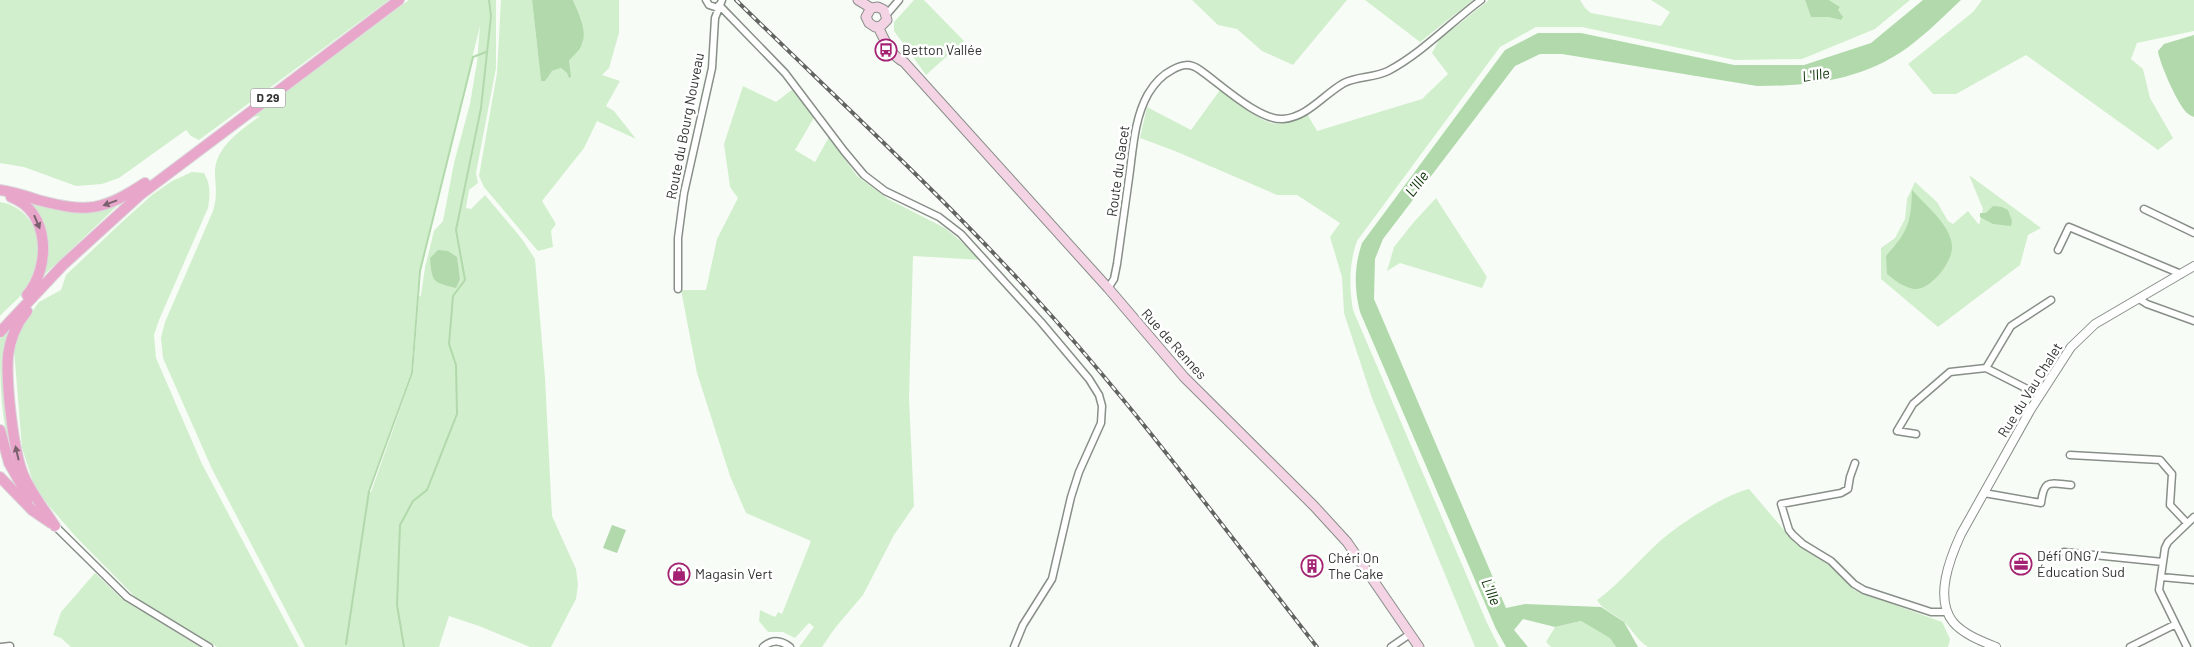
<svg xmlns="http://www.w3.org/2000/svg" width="2194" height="647" viewBox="0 0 2194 647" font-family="Barlow,sans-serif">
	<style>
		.green { fill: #d2efcd; fill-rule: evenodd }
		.water { fill: #b1d9ab }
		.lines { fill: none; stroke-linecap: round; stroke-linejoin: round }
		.stream { stroke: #b1d9ab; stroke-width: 2 }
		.minor-casing { stroke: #888e88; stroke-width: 9 }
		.tertiary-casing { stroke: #888e88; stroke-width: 10 }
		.secondary-casing { stroke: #888e88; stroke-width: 11 }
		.primary-casing { stroke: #dadada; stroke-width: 12 }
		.minor { stroke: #fff; stroke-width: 6 }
		.tertiary { stroke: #fff; stroke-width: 8 }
		.secondary { stroke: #f4d3e5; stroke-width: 9 }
		.primary { stroke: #e8a6ca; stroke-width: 10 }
		.rail-casing { stroke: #616461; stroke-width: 4 }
		.rail { stroke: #fff; stroke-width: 2; stroke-dasharray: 5.5; stroke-linecap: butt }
		.oneway { fill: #7a616e }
		.labels { text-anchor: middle; stroke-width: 5; stroke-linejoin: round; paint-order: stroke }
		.shield { fill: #fff; stroke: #6f706f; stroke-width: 1 }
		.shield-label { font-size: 12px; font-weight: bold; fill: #313331 }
		.poi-label { font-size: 14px; fill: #313331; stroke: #fff; text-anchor: start }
		.street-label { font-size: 14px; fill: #313331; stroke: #fff }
		.water-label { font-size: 15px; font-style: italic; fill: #0c3306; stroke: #fff }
	</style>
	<rect width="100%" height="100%" fill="#f7fdf6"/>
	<path class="green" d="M 0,0 L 389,0 L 199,140 L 191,136 L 186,130 L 119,178 L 102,184 L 76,186 L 24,167 L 0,163 Z
		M 409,0 L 496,0 L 496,68 L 476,173 L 478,183 L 469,190 L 466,208 L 471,209 L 485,195 L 522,239 L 535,259 L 545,378 L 552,516 L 576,569 L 578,585 L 576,599 L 551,647 L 530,647 L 479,626 L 449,616 L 439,647 L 305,647 L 212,469 L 163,358 L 161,338 L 165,322 L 213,211 C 217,199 216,189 215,176 C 213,148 240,131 260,116 L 252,117 ZM 480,26 L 477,62 L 470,104 L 454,163 L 443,221 L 434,231 L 425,267 L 421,295 L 419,297 L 413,373 L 371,492 L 368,491 L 411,373 L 419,274 Z
		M 501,0 L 532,0 L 541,81 L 552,71 L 561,68 L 567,73 L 570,58 L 578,52 L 583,42 L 581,20 L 573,0 L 619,0 L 619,33 L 609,68 L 602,75 L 620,81 L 606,106 L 614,111 L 636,139 L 597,121 L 584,148 L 542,201 L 556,224 L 551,231 L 553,247 L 538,251 L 484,187 L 479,176 L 497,73 Z
		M 914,0 L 924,0 L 964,41 L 926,75 L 894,31 L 894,22 Z
		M 1192,0 L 1347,0 L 1293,65 L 1262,51 L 1237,29 L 1218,25 Z
		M 1365,0 L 1473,0 L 1420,42 Z
		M 1489,0 L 1580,0 L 1585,8 L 1591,13 L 1661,26 L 1670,12 L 1651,0 L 1805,0 L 1811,16 L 1828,17 L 1841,20 L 1838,10 L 1840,7 L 1829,0 L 1910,0 L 1875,29 L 1802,59 L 1735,60 L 1582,27 L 1536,27 L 1500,47 L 1357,241 C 1349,264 1349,286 1353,310 L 1487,623 L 1499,647 L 1475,647 L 1372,398 L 1344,313 L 1342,277 L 1330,237 L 1340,223 L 1297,195 L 1277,195 L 1175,151 L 1140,138 L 1147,107 L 1191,130 L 1220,90 C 1232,100 1263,124 1277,124 C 1288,124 1297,117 1306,112 L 1317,131 L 1422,99 L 1448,74 L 1432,53 L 1439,40 Z
		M 1982,0 L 2194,0 L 2194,31 L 2137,43 L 2131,59 L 2143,69 L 2150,98 L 2173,138 L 2158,150 L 2026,55 L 1956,94 L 1933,94 L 1908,64 L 1973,12 Z
		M 743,86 L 776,102 L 793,89 L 815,116 L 795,150 L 815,162 L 829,137 L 857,176 L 888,199 L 945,228 L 983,260 L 913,256 L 909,398 L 914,506 L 894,535 L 863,595 L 835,628 L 822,647 L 799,647 L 814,627 L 809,623 L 795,638 L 783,632 L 768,632 L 759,621 L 760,610 L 775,617 L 778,612 L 782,614 L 811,541 L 746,513 L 730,476 L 697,373 L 681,290 L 706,290 L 717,239 L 738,198 L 730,187 L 724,144 Z
		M 192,172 L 204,173 C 211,184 210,196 208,208 L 159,320 L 154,335 L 156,358 L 202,464 L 299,647 L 217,647 L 138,600 L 76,537 L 49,506 L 34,485 L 22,448 L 14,350 L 23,324 L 39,302 L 61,290 L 66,275 L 122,222 L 152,195 L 172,181 Z
		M 1969,175 L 2041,228 L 2028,235 L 2020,265 L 1938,327 L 1881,279 L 1881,248 L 1895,238 L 1905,219 L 1907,199 L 1915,182 L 1937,202 L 1948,221 L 1953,224 L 1968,211 L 1979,225 L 1983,209 Z
		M 1436,198 L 1487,277 L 1482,288 L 1400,263 L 1387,271 L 1394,247 L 1413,223 Z
		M 28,201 L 96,211 L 117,206 L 40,279 L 41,219 Z
		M 0,202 C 38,208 50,255 30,285 C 22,296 9,306 0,316 Z
		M 15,321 L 8,340 L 19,472 C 0,431 0,384 0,339 Z
		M 1749,489 L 1796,544 L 1837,569 L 1854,590 L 1942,622 L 1950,639 L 1948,647 L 1648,647 C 1638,641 1633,631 1625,623 C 1616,614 1603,611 1597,600 C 1620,583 1638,561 1659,542 C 1679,524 1724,495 1749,489 Z
		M 95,573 L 121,598 L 200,647 L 71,647 L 61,638 L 53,635 L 61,612 Z
		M 1581,621 L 1611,638 L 1616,647 L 1551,647 L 1546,642 L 1555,627 Z"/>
	<path class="water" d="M 532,0 L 573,0 C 579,15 590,34 579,50 C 576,54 572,56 569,61 L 571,77 L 569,78 L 567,73 L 561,68 L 552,71 L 545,81 L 541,81 Z
		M 1805,0 L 1829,0 L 1840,7 L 1838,10 L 1843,17 L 1841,20 L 1828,17 L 1811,17 Z
		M 1923,0 L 1961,0 C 1944,16 1926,34 1907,48 C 1862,80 1811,86 1757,86 L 1562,54 L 1540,54 L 1515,66 L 1383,239 L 1375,259 L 1374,299 L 1506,608 L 1525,604 L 1601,607 L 1624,622 L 1638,647 L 1616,647 L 1610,638 L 1581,621 L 1555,627 L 1523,619 L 1514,630 L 1528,647 L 1506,647 L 1496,629 L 1360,312 C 1354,288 1354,267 1362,243 L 1505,50 L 1538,33 L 1581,33 L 1734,65 L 1804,65 L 1871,43 Z
		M 2194,35 L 2194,117 C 2192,116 2189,115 2187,113 C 2178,105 2159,62 2158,51 L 2164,44 Z
		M 1912,190 C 1925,205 1951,225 1952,246 C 1953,262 1930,291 1914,289 C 1903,287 1896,281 1887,274 L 1886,256 C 1908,231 1911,224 1912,190 Z
		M 1993,206 L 2002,207 L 2008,210 L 2012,221 L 2011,226 L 1993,224 L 1980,217 L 1980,213 L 1986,213 Z
		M 438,250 L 448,251 L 457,257 L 460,279 L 456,288 C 433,282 432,283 430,258 Z
		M 612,525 L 626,530 L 617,553 L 603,548 Z"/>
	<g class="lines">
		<path class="stream" d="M 346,644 L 369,491 L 412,373 L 420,271 L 473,57 L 486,52
			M 404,647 L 397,605 L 400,525 L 413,501 L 427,490 L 457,414 L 456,365 L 449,344 L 453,296 L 465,280 L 456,230 L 481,108 L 491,16 L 489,0"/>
		<g class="minor-casing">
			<path id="minor" d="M 706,0 L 709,5 L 718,8
				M 719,5 L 785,73 L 844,151 L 864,175 L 885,191 L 939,217 L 961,234 L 1041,322 L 1089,379 L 1099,395 L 1102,406 L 1101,423 L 1079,472 L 1071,497 L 1052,579 L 1023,625 L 1014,647
				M 887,14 L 899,0
				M 2144,209 L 2194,233
				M 2058,250 L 2069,227 L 2181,274
				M 1108,288 L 1114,279 L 1117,264 C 1121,235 1125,207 1129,178 C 1133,150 1134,119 1148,94 C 1154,84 1162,75 1172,70 C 1182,64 1190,63 1200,70 C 1219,83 1259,121 1283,119 C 1308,117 1324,94 1344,83 C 1357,76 1374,78 1388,71 C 1422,53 1450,23 1481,0
				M 678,289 L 678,238 L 684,193 L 712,68 L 715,18 L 722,0
				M 2139,299 L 2147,304 L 2194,321
				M 1986,368 L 2011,326 L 2051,300
				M 1916,434 L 1897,431 L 1913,404 L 1950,372 L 1986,368 L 2039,395
				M 2070,455 L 2160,460 L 2172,474 L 2170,505 L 2187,523
				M 1855,463 L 1850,477 L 1848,489 L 1841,493 L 1781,504 L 1789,530 L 1793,535 L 1803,544 L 1831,561 L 1854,584 L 1864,590 L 1931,612 L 1947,612
				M 1984,493 L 2041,503 C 2044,479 2049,483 2071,485
				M 55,526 L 127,597 L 209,647
				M 2064,552 L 2163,562
				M 2161,577 L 2194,580
				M 1,647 L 10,646
				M 763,647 C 772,639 781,640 790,647
				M 1391,647 L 1410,634
				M 2130,647 L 2174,625
				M 2187,647 L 2159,590 L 2165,548 L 2168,542 L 2194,517"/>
		</g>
		<g class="tertiary-casing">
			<path id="tertiary" d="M 1996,647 C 1981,641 1963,634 1953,622 C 1934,598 1950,558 1961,534 L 2031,409 L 2071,347 L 2095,324 L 2194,266"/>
		</g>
		<g class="secondary-casing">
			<path id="secondary" d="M 858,0 L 871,8 L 878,7 L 884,10 L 887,20 L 881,26 L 875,27 L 869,23 L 866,17 L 871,8
				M 878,27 C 885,40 890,55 904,62 L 1108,288 L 1184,377 L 1314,506 L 1347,542 L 1419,647"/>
		</g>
		<g class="primary-casing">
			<path id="primary" d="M 0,190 C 13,192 26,196 38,200 C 87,213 103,211 145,183
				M 11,197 C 50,211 51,267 27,295
				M 27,311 C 17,323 10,340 8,356 C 6,383 13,449 23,474 C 31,493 44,509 55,526
				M 0,332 L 63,265 L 140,195 L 399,0
				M 0,430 L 9,463 L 29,498
				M 0,477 L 32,510 L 51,523"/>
		</g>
		<use href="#minor" class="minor"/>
		<use href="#tertiary" class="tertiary"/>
		<use href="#secondary" class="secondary"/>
		<use href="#primary" class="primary"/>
		<g class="rail-casing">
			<path id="rail" d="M 736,0 C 838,100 944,197 1040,303 C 1139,412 1226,531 1317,647"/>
		</g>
		<use href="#rail" class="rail"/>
	</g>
	<defs><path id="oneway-solid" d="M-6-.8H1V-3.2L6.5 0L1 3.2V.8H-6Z" transform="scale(1.25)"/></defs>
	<g class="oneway">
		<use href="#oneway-solid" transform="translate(110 203) rotate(160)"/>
		<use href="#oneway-solid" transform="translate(37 222) rotate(67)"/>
		<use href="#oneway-solid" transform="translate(17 453) rotate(-103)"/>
	</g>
	<defs>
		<g id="bus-ring" transform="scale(1.125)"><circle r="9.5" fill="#fff" stroke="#a32272" stroke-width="1.5"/><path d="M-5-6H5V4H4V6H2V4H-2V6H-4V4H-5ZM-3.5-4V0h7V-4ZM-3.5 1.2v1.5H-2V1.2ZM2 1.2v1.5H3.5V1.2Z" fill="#a32272"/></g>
		<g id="office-ring" transform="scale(1.125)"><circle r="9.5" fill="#fff" stroke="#a32272" stroke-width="1.5"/><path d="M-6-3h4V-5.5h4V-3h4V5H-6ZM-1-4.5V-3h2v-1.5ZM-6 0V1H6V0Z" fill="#a32272"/></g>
		<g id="building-ring" transform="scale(1.125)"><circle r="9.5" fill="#fff" stroke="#a32272" stroke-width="1.5"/><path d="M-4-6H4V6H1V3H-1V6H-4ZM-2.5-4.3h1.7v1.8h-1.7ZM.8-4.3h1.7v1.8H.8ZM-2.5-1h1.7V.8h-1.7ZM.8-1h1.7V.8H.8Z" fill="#a32272"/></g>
		<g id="shop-ring" transform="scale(1.125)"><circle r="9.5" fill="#fff" stroke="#a32272" stroke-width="1.5"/><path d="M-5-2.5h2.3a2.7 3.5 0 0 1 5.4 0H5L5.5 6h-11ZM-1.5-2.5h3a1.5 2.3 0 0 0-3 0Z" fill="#a32272"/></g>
	</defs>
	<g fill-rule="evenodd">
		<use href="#bus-ring" x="886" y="50"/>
		<use href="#office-ring" x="2021" y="564"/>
		<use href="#building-ring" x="1312" y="566"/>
		<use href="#shop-ring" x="679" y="574"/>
	</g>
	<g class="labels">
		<rect class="shield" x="250.5" y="88.5" width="35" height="19" rx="4"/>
		<g class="shield-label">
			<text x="268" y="102">D 29</text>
		</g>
		<g class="poi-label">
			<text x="902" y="55">Betton Vallée</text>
			<text x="2037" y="561">Défi ONG /<tspan x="2037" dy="16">Éducation Sud</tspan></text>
			<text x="1328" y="563">Chéri On<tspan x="1328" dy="16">The Cake</tspan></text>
			<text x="695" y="579">Magasin Vert</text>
		</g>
		<g class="street-label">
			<text transform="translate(685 126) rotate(-79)" y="5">Route du Bourg Nouveau</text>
			<text transform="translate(1118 171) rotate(-82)" y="5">Route du Gacet</text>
			<text transform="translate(1174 344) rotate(48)" y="5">Rue de Rennes</text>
			<text transform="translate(2030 390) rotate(-58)" y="5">Rue du Vau Chalet</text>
		</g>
		<g class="water-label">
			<text transform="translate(1816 75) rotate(-9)" y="5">L'Ille</text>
			<text transform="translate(1417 184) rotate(-53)" y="5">L'Ille</text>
			<text transform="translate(1491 592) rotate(67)" y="5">L'Ille</text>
		</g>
	</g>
</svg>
